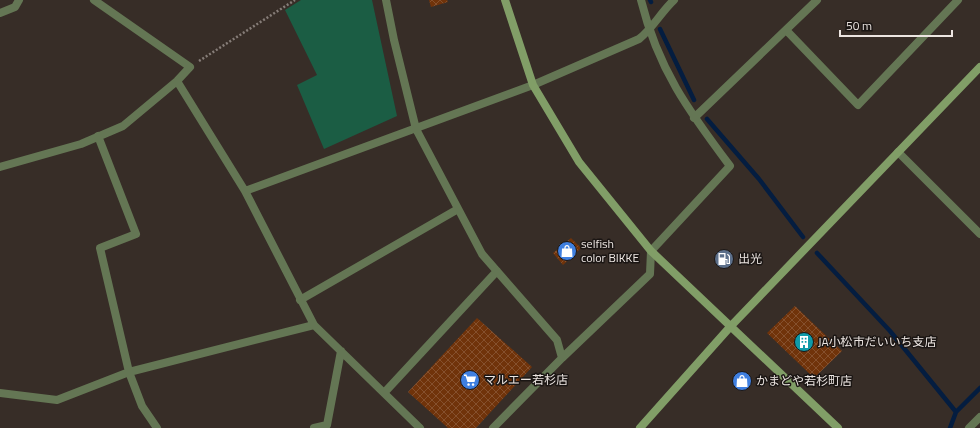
<svg xmlns="http://www.w3.org/2000/svg" width="980" height="428" viewBox="0 0 980 428" font-family="'Titillium Web','Noto Sans JP',sans-serif">
	<style>
		.green { fill: #1b5d44 }
		.lines { fill: none; stroke-linecap: round; stroke-linejoin: round }
		.stream { stroke: #041d40; stroke-width: 4.5 }
		.building { fill: url(#building-cross-hatch) }
		.path { stroke: #867d78; stroke-width: 2.5; stroke-dasharray: 2 2; stroke-linecap: butt }
		.street { stroke: #647654; stroke-width: 8 }
		.secondary { stroke: #819e67; stroke-width: 8 }
		.labels { text-anchor: middle; stroke-width: 3; stroke-linejoin: round; paint-order: stroke }
		.poi-label { font-size: 12px; fill: #ece5e1; stroke: #1b1614; text-anchor: start }
	</style>
	<defs>
		<pattern id="building-cross-hatch" width="8" height="8" patternUnits="userSpaceOnUse"><rect width="8" height="8" fill="#70330a"/><path d="M0 0l8 8M0 8l8-8" fill="none" stroke="#85502d"/></pattern>
	</defs>
	<rect width="100%" height="100%" fill="#372d27"/>
	<path class="green" d="M 301,0 L 372,0 L 397,116 L 324,149 L 297,85 L 317,75 L 285,10 Z"/>
	<g class="lines">
		<path class="stream" d="M 650,0 L 651,2
			M 660,29 L 694,100
			M 707,119 L 759,179 L 803,237
			M 817,253 L 890,331 L 956,412
			M 950,428 L 956,412 L 980,388"/>
	</g>
	<path class="building" d="M 429,0 L 447,0 L 448,2 L 431,7 Z
		M 571,238 L 581,248 L 563,265 L 553,253 Z
		M 795,306 L 842,351 L 814,378 L 767,333 Z
		M 477,318 L 532,367 L 476,428 L 448,428 L 408,392 Z"/>
	<g class="lines">
		<path class="path" d="M 199,61 L 295,0"/>
		<path class="street" d="M 386,0 L 394,40 L 416,129 L 482,254 L 557,340 L 562,358 L 650,274 L 651,251 L 730,166 C 688,110 658,69 641,0
			M 0,13 L 15,7 L 19,0
			M 787,31 L 858,105 L 958,0
			M 177,81 L 245,191 L 314,325 L 420,428
			M 694,118 L 817,0
			M 98,136 L 136,234 L 100,248 L 129,372 L 142,406 L 157,428
			M 898,152 L 980,234
			M 0,167 L 81,144 L 123,126 L 177,81 L 190,67 L 94,0
			M 245,191 L 533,85 L 639,39 C 653,28 661,12 674,0
			M 300,300 L 458,209
			M 0,393 L 57,400 L 129,372 L 314,325
			M 384,393 L 497,271
			M 314,428 L 327,425 L 341,351
			M 493,428 L 562,358
			M 969,428 L 980,417"/>
		<path class="secondary" d="M 505,0 L 533,85 L 579,162 L 651,251 L 838,428
			M 640,428 L 730,327 L 980,67"/>
	</g>
	<defs>
		<g id="shop-disc" transform="scale(1)"><circle r="9.5" fill="#3f7fe0" stroke="#1b1614"/><path d="M-5-2.5h2.3a2.7 3.5 0 0 1 5.4 0H5L5.5 6h-11ZM-1.5-2.5h3a1.5 2.3 0 0 0-3 0Z" fill="#fff"/></g>
		<g id="fuel-disc" transform="scale(1)"><circle r="9.5" fill="#5c6f8a" stroke="#1b1614"/><path d="M-5.5-6h7V0h2V4h1.3V-2.5L3-4.5l.8-.8L6-3V5H2.5V1h-1V6h-7ZM-4.2-4.7v3.2H.2V-4.7Z" fill="#fff"/></g>
		<g id="building-disc" transform="scale(1)"><circle r="9.5" fill="#0f9aa8" stroke="#1b1614"/><path d="M-4-6H4V6H1V3H-1V6H-4ZM-2.5-4.3h1.7v1.8h-1.7ZM.8-4.3h1.7v1.8H.8ZM-2.5-1h1.7V.8h-1.7ZM.8-1h1.7V.8H.8Z" fill="#fff"/></g>
		<g id="supermarket-disc" transform="scale(1)"><circle r="9.5" fill="#3f7fe0" stroke="#1b1614"/><path d="M-6-5.5h2.5l.6 2H6L4.5 2H-2.5L-4.4-4H-6ZM-1.5 3.2a1.3 1.3 0 1 0 .1 0ZM3 3.2a1.3 1.3 0 1 0 .1 0Z" fill="#fff"/></g>
	</defs>
	<g fill-rule="evenodd">
		<use href="#shop-disc" x="567" y="251"/>
		<use href="#fuel-disc" x="724" y="259"/>
		<use href="#building-disc" x="804" y="342"/>
		<use href="#supermarket-disc" x="470" y="380"/>
		<use href="#shop-disc" x="742" y="381"/>
	</g>
	<g class="labels">
		<g class="poi-label">
			<text x="581" y="248">selfish<tspan x="581" dy="14">color BIKKE</tspan></text>
			<text x="738" y="263">出光</text>
			<text x="818" y="346">JA小松市だいいち支店</text>
			<text x="484" y="384">マルエー若杉店</text>
			<text x="756" y="385">かまどや若杉町店</text>
		</g>
	</g>
	<path d="M840 30v6h112v-6" fill="none" stroke="#ece5e1" stroke-width="2"/>
	<text x="846" y="30" font-size="12" fill="#ece5e1" stroke="#1b1614" stroke-width="3" paint-order="stroke">50 m</text>
</svg>
